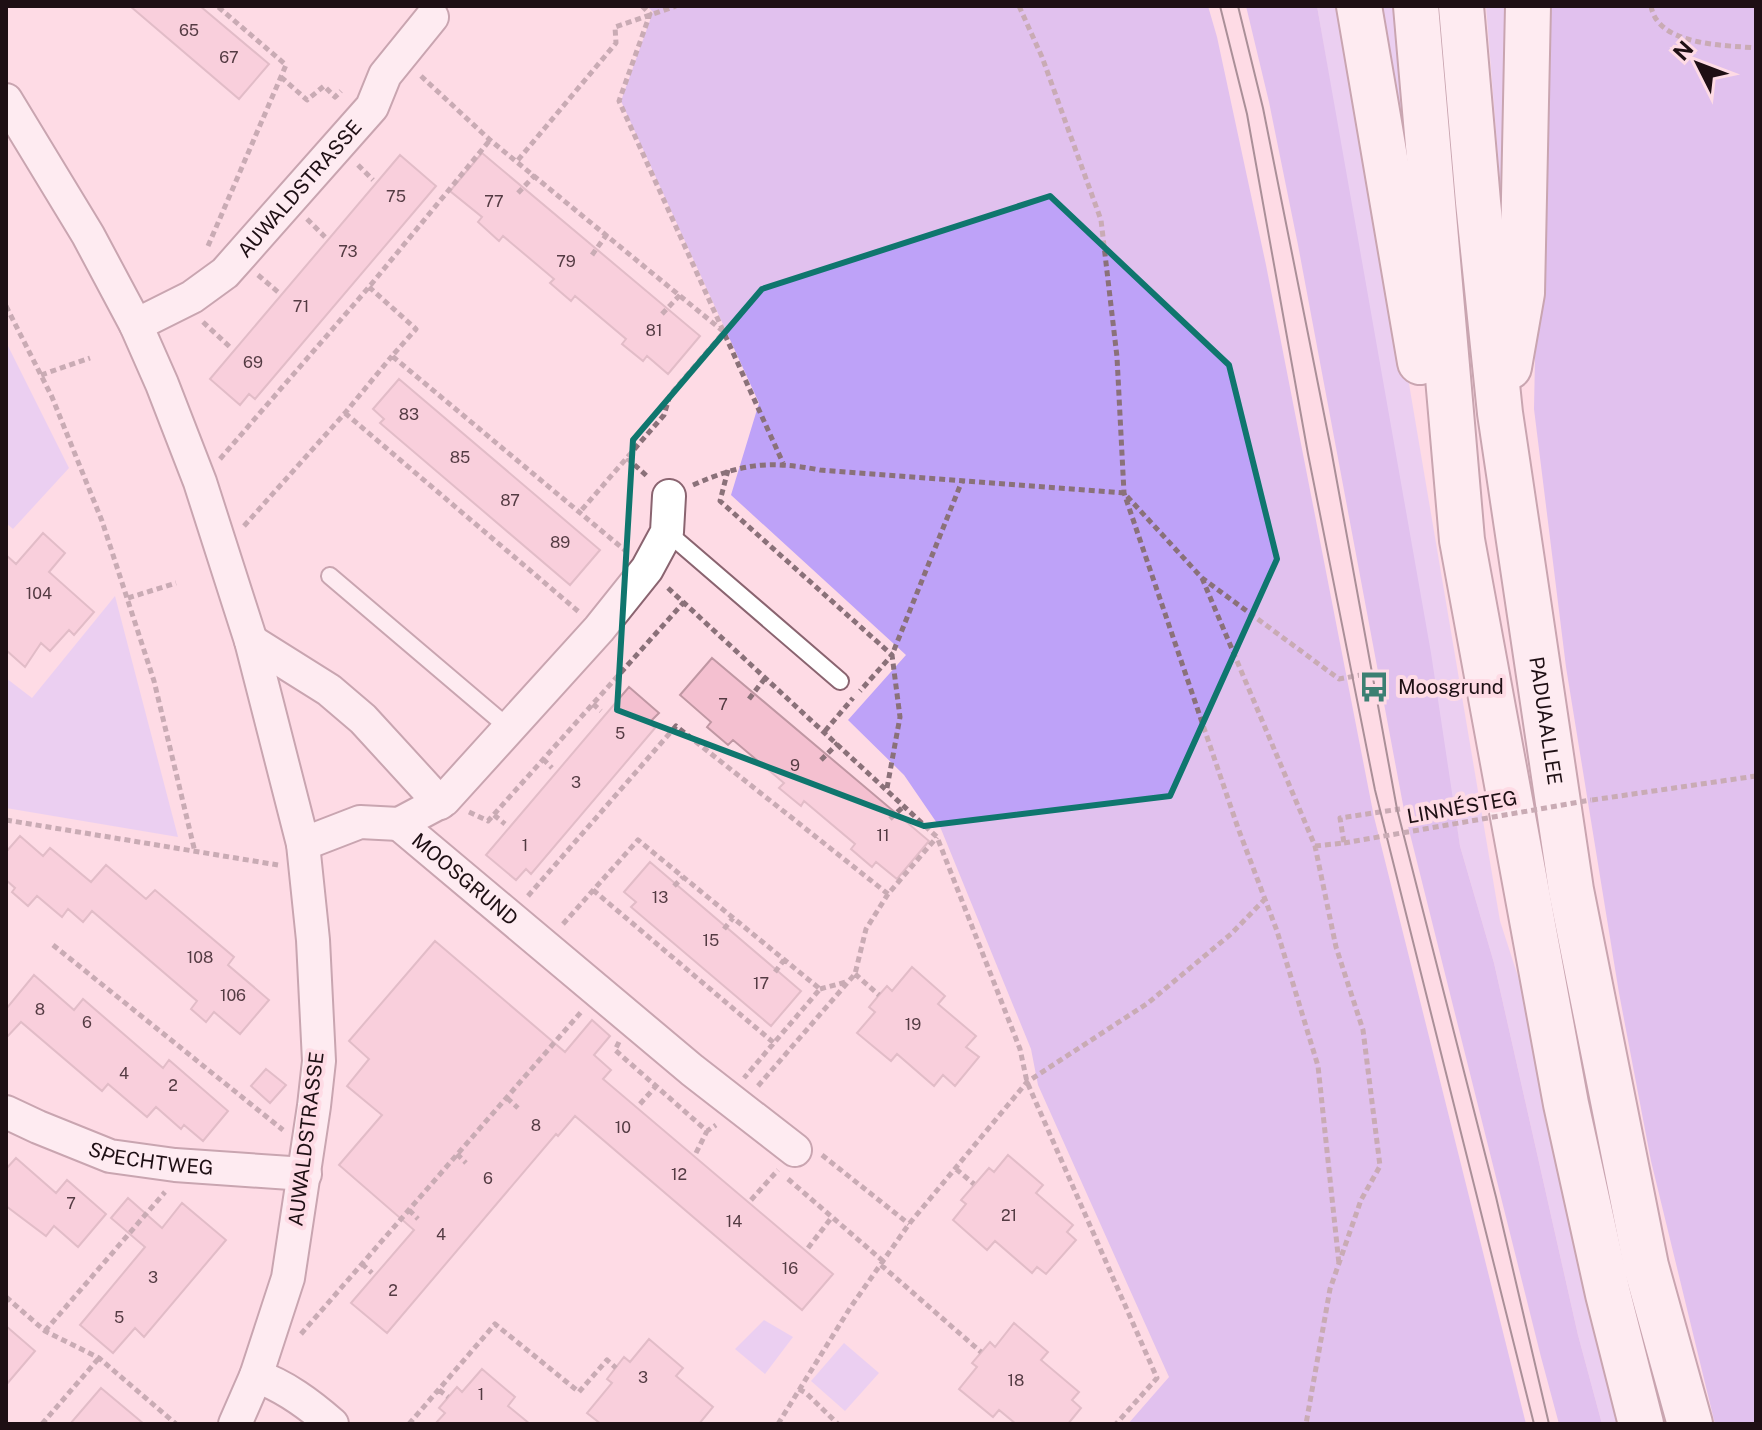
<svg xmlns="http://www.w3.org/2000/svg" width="1762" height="1430" viewBox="0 0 1762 1430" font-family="'Public Sans',sans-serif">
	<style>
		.green { fill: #d5c2ff }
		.forest { fill: #bea2f8 }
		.building { fill: #f4c0d0; stroke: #c097a3; stroke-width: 2 }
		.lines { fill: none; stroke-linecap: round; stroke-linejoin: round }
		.service-casing { stroke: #8a6470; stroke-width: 20 }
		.minor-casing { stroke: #8a6470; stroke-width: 36 }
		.trunk-casing { stroke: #8a6470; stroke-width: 48 }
		.path { stroke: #8a7179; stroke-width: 5; stroke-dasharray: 6 4; stroke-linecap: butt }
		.service { stroke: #fff; stroke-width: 16 }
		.minor { stroke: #fff; stroke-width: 32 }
		.trunk { stroke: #fff; stroke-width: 44 }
		.tram { stroke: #46343a; stroke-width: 2 }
		.path-bridge { stroke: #8a7179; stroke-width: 5; stroke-dasharray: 6 4; stroke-linecap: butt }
		.marked { fill: none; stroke: #0f766e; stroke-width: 6; stroke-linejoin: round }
		.labels { text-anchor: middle; stroke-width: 8; stroke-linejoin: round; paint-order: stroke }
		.number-label { font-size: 16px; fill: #543b43 }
		.street-label { font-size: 20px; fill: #1e0f14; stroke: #fedbe5 }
		.poi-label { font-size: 20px; fill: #1e0f14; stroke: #fedbe5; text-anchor: start }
	</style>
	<rect width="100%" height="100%" fill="#fedbe5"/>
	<path class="green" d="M 1317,6 L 1345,6 L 1500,921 L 1524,995 L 1620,1424 L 1602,1424 L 1578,1335 L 1494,963 L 1460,846 Z
		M 1371,6 L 1400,6 L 1416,218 Z
		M 1486,6 L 1512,6 L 1506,257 Z
		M 6,342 L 69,468 L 13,529 L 6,523 Z
		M 115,596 L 178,837 L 6,808 L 6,678 L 32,698 Z
		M 764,1320 L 793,1337 L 765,1374 L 735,1349 Z
		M 844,1343 L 879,1373 L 845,1411 L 811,1381 Z"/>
	<path class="forest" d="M 647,6 L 1208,6 L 1217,37 L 1266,265 L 1374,817 L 1526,1424 L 1128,1424 L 1169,1377 L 1038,1085 L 1031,1049 L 941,829 L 904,775 L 848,720 L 906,655 L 731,495 L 759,403 L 621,101 L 653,12 Z
		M 1246,6 L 1317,6 L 1431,653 L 1460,846 L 1494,963 L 1578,1335 L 1602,1424 L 1559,1424 L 1541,1357 L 1404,810 L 1298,245 L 1269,102 Z
		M 1542,6 L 1756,6 L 1756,1424 L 1715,1424 L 1651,1161 L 1619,993 L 1566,667 L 1534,409 Z"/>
	<path class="building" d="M 130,6 L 200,6 L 269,64 L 239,99 Z
		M 482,153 L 700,336 L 668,374 L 647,356 L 643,361 L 622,344 L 626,339 L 575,296 L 571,301 L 550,283 L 554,279 L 503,236 L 499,241 L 478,222 L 482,217 L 450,191 Z
		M 400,155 L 436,186 L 255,399 L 249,394 L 240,405 L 210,379 Z
		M 399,379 L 600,550 L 570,585 L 380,423 L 384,419 L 373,409 Z
		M 43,533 L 65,553 L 49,572 L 94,612 L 74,635 L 69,630 L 50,651 L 41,643 L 25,667 L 6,650 L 6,555 L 16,564 Z
		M 712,658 L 929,841 L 897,879 L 876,862 L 872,867 L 851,849 L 855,844 L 804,801 L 801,806 L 779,788 L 784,783 L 733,740 L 728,745 L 707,727 L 711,722 L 680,695 Z
		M 629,687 L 659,713 L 649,723 L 655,728 L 531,874 L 526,869 L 516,880 L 486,855 Z
		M 20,836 L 43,856 L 50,848 L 91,882 L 106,865 L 146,899 L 155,890 L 234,957 L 228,965 L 269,1000 L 240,1034 L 214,1012 L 206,1022 L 191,1009 L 197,1001 L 92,911 L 83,922 L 68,909 L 62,917 L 37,896 L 28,906 L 12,892 L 15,888 L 6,880 L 6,852 Z
		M 650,862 L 801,991 L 771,1026 L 631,907 L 636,902 L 624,892 Z
		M 435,941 L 565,1052 L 592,1020 L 610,1036 L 594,1055 L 611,1070 L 603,1079 L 833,1274 L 802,1310 L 575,1116 L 558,1136 L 556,1134 L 387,1333 L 351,1303 L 414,1230 L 339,1165 L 382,1115 L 347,1086 L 369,1059 L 349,1041 Z
		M 912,967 L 945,996 L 938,1004 L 976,1036 L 966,1047 L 979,1057 L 955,1086 L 943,1075 L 934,1086 L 897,1054 L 891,1061 L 857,1033 L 875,1012 L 869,1007 L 879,995 L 887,986 L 892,991 Z
		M 34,975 L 74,1010 L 83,999 L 163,1068 L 169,1060 L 228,1111 L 203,1141 L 184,1125 L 181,1129 L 156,1107 L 147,1117 L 108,1084 L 102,1091 L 21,1022 L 6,1038 L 6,1009 Z
		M 266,1069 L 286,1085 L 270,1103 L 251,1086 Z
		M 1008,1155 L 1043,1185 L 1036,1193 L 1073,1225 L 1067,1232 L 1076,1240 L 1046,1274 L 1037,1267 L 1032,1273 L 995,1241 L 987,1250 L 953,1220 L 966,1204 L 961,1200 L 989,1168 L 994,1172 Z
		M 16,1158 L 56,1193 L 67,1180 L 106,1214 L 78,1247 L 54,1226 L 46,1236 L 6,1206 L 6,1169 Z
		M 128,1198 L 162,1228 L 182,1203 L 226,1240 L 144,1337 L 135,1328 L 113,1353 L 80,1325 L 145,1247 L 111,1218 Z
		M 1014,1323 L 1048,1352 L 1041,1360 L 1079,1392 L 1072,1400 L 1081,1408 L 1068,1424 L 1016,1424 L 999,1410 L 993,1417 L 959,1389 L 977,1367 L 972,1363 L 990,1342 L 995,1347 Z
		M 6,1326 L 35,1351 L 6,1385 Z
		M 649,1339 L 683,1368 L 676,1376 L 713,1407 L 699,1424 L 601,1424 L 587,1413 L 612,1383 L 607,1379 L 624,1357 L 630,1362 Z
		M 482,1369 L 515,1397 L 508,1406 L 530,1424 L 435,1424 L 445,1413 L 439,1408 L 457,1387 L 462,1392 Z
		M 101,1388 L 144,1424 L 70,1424 Z"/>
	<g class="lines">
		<g class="service-casing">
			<path id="service" d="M 667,532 L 840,681
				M 330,576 L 510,729"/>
		</g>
		<g class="minor-casing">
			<g id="minor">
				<path d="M 6,100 L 88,235 L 136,325 L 162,384 L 200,482 L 251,641 L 303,844 L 313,940 L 319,1061 L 314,1106 L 288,1278 L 256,1376 L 235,1424"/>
				<path id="s1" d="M 136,325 L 192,297 L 225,273 L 372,107 L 385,75 L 432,17"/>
				<path d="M 251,641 L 329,690 L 363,719 L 440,803"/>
				<path id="s2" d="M 399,824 L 692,1070 L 795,1150"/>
				<path d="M 399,824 L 444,800 L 599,629 L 647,569 L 667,532 L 669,496"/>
				<path d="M 303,844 L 360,822 L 399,824"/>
				<path id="s3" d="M 6,1112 L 38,1127 L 110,1156 L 175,1165 L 305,1174"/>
				<path d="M 256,1376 C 285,1386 309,1404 332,1424"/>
			</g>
		</g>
		<g class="trunk-casing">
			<g id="trunk">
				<path d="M 1359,6 L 1420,362"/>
				<path d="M 1416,6 L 1462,540 L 1566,1104 L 1608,1294 L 1641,1424"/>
				<path id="s4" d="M 1461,6 L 1478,202 L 1500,413 L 1571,890 L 1646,1266 L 1690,1424"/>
				<path d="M 1509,367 L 1522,293 L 1528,6"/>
			</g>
		</g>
		<path class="path" d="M 642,6 L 650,14 L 619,101 L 783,463
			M 1019,6 L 1042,57 L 1101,220 L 1117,357 L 1124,493 L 1238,828 L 1277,931 L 1318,1066 L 1339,1264
			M 1651,6 C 1658,46 1724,45 1756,48
			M 421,76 L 490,140 L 724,332 L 670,395 L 664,415 L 579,513
			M 281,77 L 307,100 L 324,86 L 335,97 L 341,91
			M 518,160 L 616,43 L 615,27 L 676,6
			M 358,165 L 373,180
			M 518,193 L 535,175
			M 307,219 L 325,237
			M 208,246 L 286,65 L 217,6
			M 592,255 L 607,234
			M 258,275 L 278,292
			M 369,287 L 416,329 L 392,356 L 627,552
			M 6,306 L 52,397 L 102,521 L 154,681 L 195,852
			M 662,314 L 680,295
			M 203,322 L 231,348
			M 41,375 L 90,358
			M 345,413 L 579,612
			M 627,458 L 649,478
			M 220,459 L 369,287 L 490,140
			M 728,470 L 720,501 L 892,655 L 860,691
			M 693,485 C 741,464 768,460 820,470 L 1124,493 L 1202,578 L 1339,679 L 1377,672 L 1377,675
			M 244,526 L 345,413 L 392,356
			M 1202,578 L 1315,846 L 1336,947 L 1363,1030 L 1380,1166 L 1361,1200 L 1330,1289 L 1306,1424
			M 668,588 L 937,837 L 1020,1049 L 1027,1082 L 1157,1378 L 1116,1424
			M 128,598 L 176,583
			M 749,699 L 766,677
			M 593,704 L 601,711
			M 825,731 L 853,698
			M 543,759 L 552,768
			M 821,760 L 838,743
			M 887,788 L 900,717 L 892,655 L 962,481
			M 1592,800 L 1756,776
			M 469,812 L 488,821 L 684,602
			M 494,815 L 505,824
			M 890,819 L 904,806
			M 6,820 L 278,865
			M 1315,846 L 1344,843 L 1340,818 L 1400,809
			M 674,886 L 683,877
			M 593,890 L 774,1043
			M 528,896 L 676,726 L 888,894
			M 563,924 L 638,840 L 820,989 L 744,1078
			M 724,929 L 733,918
			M 53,945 L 283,1130
			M 775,972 L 784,960
			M 855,974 L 879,995
			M 820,989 L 846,982
			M 619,1042 L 615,1050 L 707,1131 L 716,1125
			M 758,1086 L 855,974 L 866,929 L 888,894 L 937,837
			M 507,1098 L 518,1108
			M 640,1104 L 656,1086
			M 696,1153 L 707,1131
			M 457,1154 L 466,1163
			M 822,1155 L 909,1224
			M 956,1169 L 974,1184
			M 788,1179 L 884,1262
			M 751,1200 L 778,1170
			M 409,1210 L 418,1219
			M 808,1248 L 832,1217
			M 362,1264 L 372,1273
			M 881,1265 L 981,1352
			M 6,1297 L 45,1331 L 99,1358 L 176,1424
			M 45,1331 L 165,1192
			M 301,1334 L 581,1012
			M 799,1389 L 806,1393 L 838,1424
			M 439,1390 L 448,1397
			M 42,1424 L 99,1358
			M 409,1424 L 495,1324 L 579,1392 L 607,1360 L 616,1368
			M 778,1424 L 850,1308 L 909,1224 L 1027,1082 L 1148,1003 L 1231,934 L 1265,899"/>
		<use href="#service" class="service"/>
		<use href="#minor" class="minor"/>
		<use href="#trunk" class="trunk"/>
		<path class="tram" d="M 1220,6 L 1247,114 L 1308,454 L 1375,790 L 1534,1424
			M 1238,6 L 1263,108 L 1331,449 L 1397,809 L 1496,1197 L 1549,1424"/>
		<path class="path-bridge" d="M 1344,843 L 1591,800"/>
	</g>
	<path d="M0 0H1762V1430H0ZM 1050,196 L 1229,365 L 1277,559 L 1170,796 L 924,826 L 617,710 L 633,440 L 762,289 Z" fill="#fedbe5" fill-opacity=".55" fill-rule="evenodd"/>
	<path class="marked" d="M 1050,196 L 1229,365 L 1277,559 L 1170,796 L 924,826 L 617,710 L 633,440 L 762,289 Z"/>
	<defs>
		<g id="bus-bare" transform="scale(2.4)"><path d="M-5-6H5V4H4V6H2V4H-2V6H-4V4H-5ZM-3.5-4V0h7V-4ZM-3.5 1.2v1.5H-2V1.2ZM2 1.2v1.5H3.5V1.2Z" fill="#3c7f72" stroke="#fedbe5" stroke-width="2.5" paint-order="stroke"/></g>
	</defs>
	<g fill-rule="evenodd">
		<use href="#bus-bare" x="1374" y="687"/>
	</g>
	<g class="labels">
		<g class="number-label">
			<text x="189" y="36">65</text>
			<text x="229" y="63">67</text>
			<text x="396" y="202">75</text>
			<text x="494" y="207">77</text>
			<text x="348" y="257">73</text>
			<text x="566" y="267">79</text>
			<text x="301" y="312">71</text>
			<text x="654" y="336">81</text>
			<text x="253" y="368">69</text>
			<text x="409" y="420">83</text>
			<text x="460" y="463">85</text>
			<text x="510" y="506">87</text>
			<text x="560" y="548">89</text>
			<text x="39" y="599">104</text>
			<text x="723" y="710">7</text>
			<text x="620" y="739">5</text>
			<text x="795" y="771">9</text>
			<text x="576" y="788">3</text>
			<text x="883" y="841">11</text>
			<text x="525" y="851">1</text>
			<text x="660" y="903">13</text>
			<text x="711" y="946">15</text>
			<text x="200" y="963">108</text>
			<text x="761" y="989">17</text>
			<text x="233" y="1001">106</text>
			<text x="40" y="1015">8</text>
			<text x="87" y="1028">6</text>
			<text x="913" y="1030">19</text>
			<text x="124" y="1079">4</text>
			<text x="173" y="1091">2</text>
			<text x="536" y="1131">8</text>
			<text x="623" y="1133">10</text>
			<text x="679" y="1180">12</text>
			<text x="488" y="1184">6</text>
			<text x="71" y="1209">7</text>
			<text x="1009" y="1221">21</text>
			<text x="734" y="1227">14</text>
			<text x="441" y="1240">4</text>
			<text x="790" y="1274">16</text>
			<text x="153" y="1283">3</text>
			<text x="393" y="1296">2</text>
			<text x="119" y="1323">5</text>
			<text x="643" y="1383">3</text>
			<text x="1016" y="1386">18</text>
			<text x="481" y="1400">1</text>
		</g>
		<g class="street-label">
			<text dy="7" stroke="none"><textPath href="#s1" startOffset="216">AUWALDSTRASSE</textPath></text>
			<text dy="7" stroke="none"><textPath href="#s4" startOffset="720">PADUAALLEE</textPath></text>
			<text transform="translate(1462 807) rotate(-10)" y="7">LINNÉSTEG</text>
			<text dy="7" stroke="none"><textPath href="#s2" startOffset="86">MOOSGRUND</textPath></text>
			<text transform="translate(306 1139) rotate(-83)" y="7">AUWALDSTRASSE</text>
			<text dy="7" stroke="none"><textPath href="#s3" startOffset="154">SPECHTWEG</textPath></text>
		</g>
		<g class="poi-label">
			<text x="1398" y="694">Moosgrund</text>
		</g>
	</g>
	<rect width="1762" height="1430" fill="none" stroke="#1e0f14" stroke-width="16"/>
	<g transform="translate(1698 64) rotate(312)" stroke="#fedbe5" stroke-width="6" paint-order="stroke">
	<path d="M0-6L14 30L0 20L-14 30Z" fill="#1e0f14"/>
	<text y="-12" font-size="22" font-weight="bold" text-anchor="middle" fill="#1e0f14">N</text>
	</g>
</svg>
